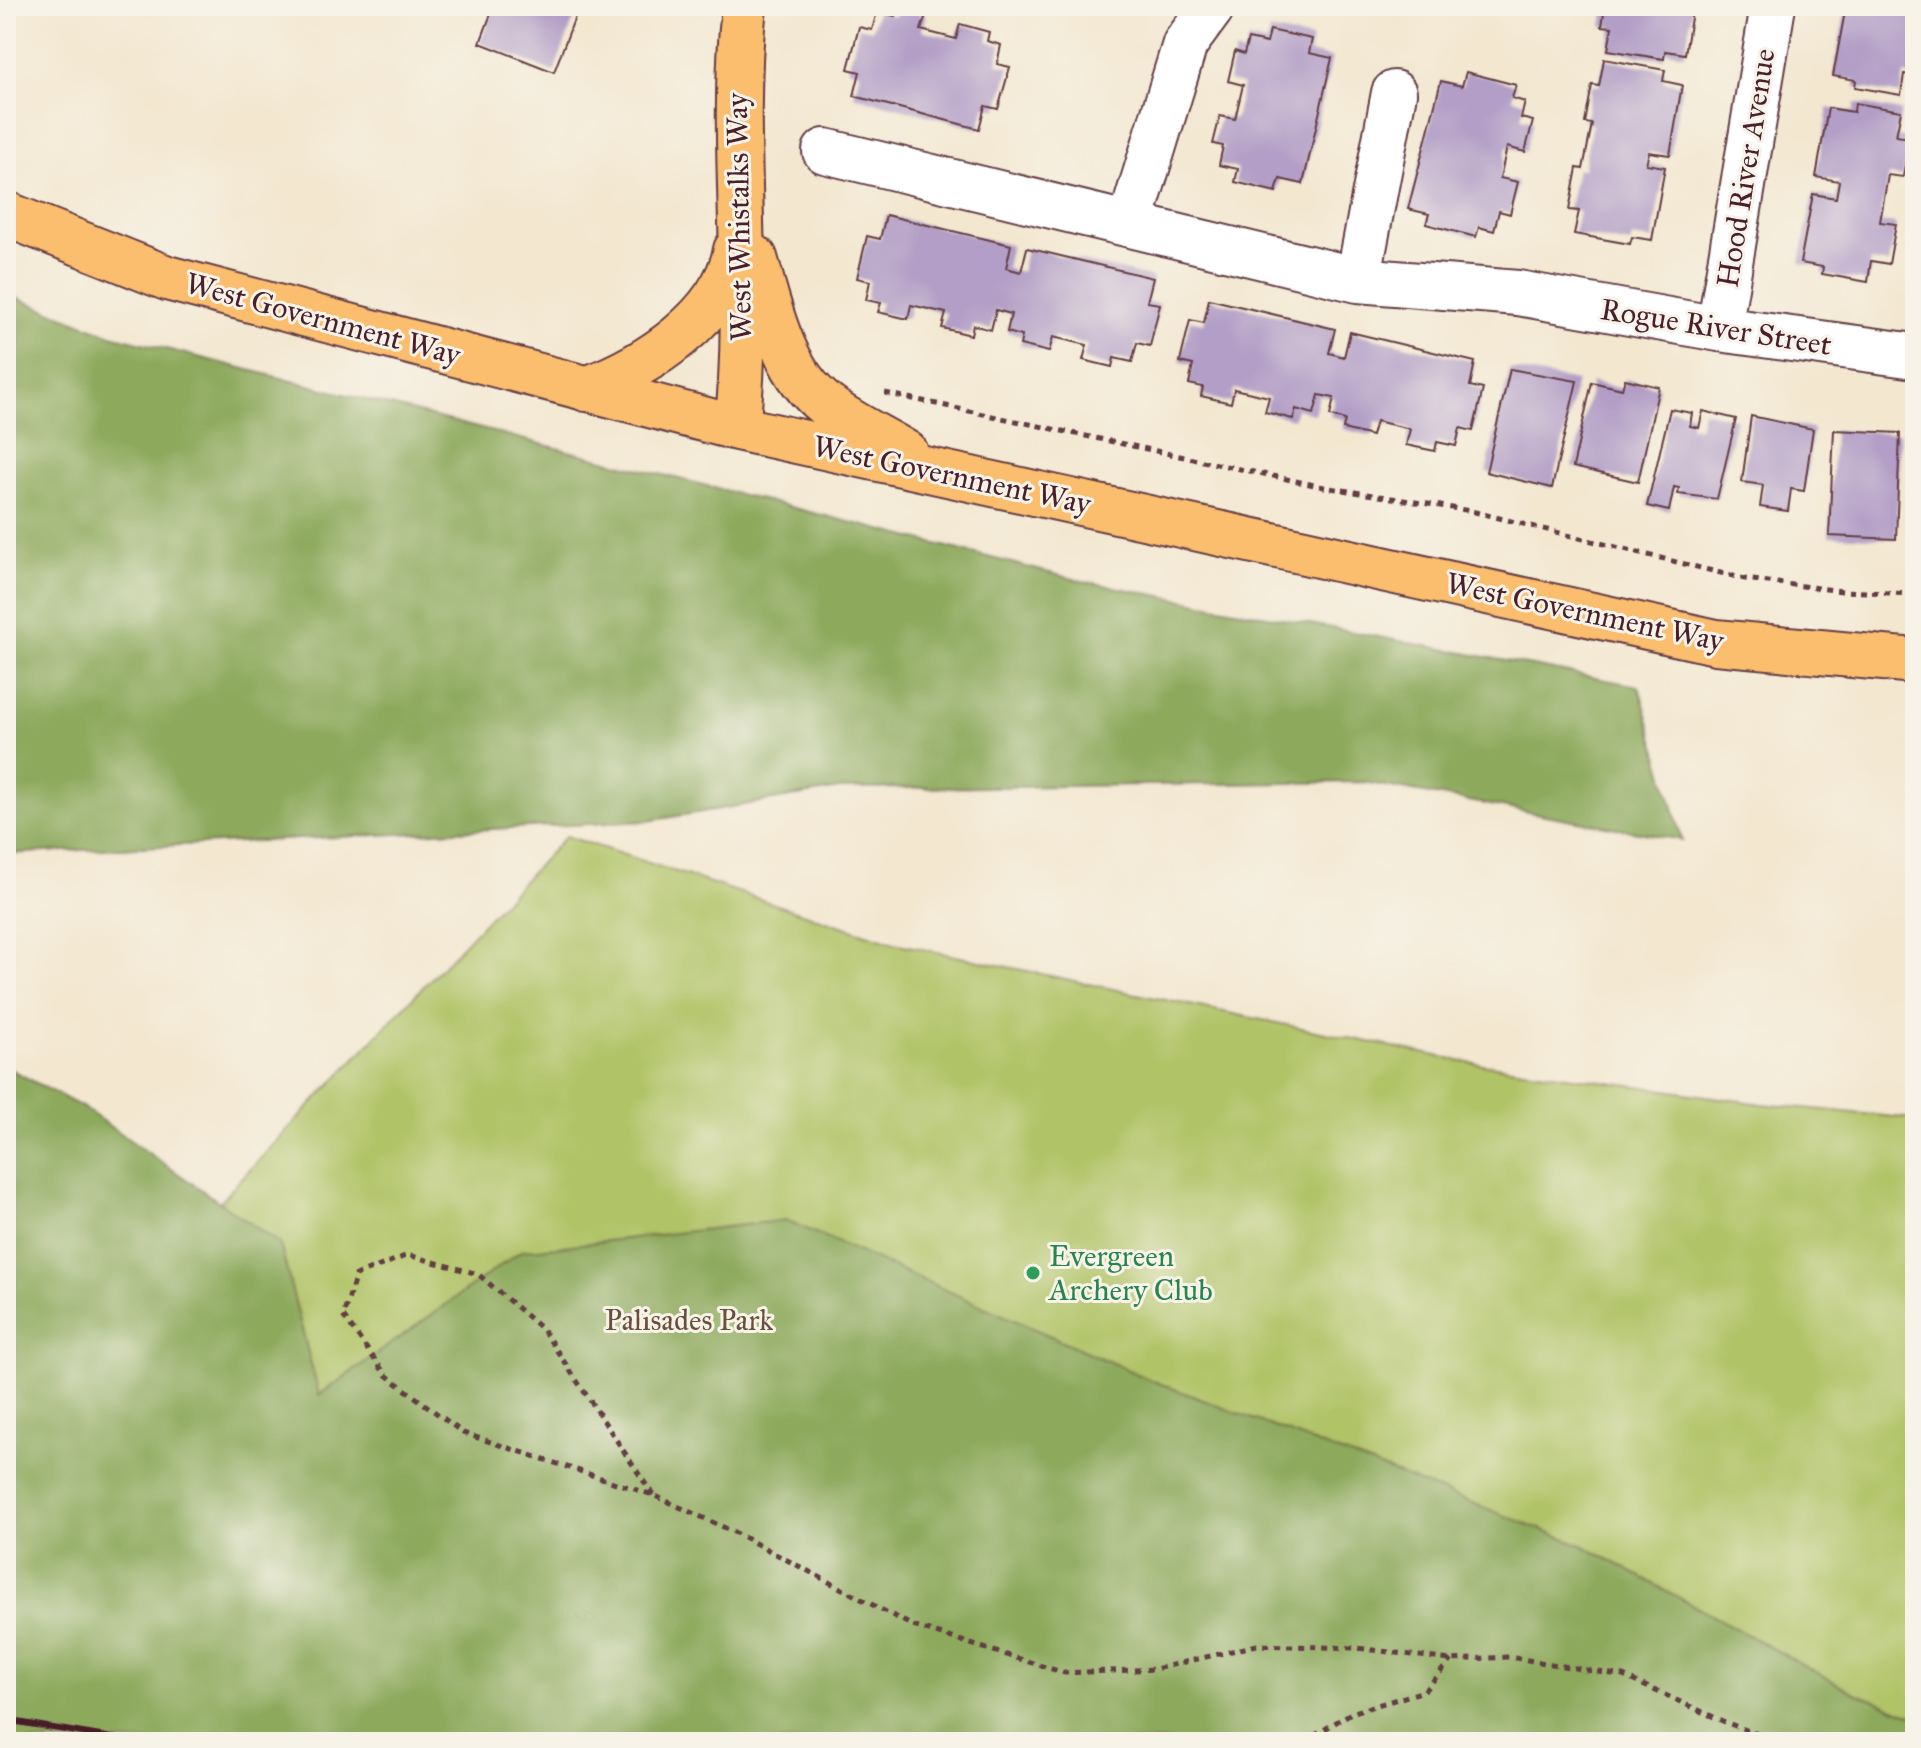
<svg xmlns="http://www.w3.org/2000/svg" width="1921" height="1748" viewBox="0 0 1921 1748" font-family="'IM FELL Great Primer',serif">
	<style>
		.green { fill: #b0c366; stroke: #7d7148; stroke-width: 2 }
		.forest { fill: #8ca95b; stroke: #6b6443; stroke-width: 2 }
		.building { fill: #b29ec6 }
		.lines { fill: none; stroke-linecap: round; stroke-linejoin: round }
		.minor-casing { stroke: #633d44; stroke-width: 48 }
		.major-casing { stroke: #633d44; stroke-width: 48 }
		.path { stroke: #633d44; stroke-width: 5; stroke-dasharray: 6 6; stroke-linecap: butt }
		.minor { stroke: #fff; stroke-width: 44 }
		.major { stroke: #fbbd6e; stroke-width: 44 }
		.rail { stroke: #4a1f2b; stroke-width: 6 }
		.leisure-dot { fill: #2e9e5b; stroke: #f7f3e8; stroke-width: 3 }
		.labels { text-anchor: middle; stroke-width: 6; stroke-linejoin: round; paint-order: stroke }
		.street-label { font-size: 30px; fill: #4a1f2b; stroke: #f7f3e8 }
		.leisure-label { font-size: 30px; fill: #27864d; stroke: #f7f3e8; text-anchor: start }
		.park-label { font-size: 30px; fill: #69503d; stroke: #f7f3e8 }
	</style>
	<rect width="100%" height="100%" fill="#f7f3e8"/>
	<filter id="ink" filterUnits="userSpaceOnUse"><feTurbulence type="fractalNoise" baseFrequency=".0125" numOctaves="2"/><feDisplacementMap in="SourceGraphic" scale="16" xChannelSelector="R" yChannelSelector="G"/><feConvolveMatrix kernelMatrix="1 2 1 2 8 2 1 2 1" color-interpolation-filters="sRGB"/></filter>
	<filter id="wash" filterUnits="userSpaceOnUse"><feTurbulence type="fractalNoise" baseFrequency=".006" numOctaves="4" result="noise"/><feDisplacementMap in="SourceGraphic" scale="32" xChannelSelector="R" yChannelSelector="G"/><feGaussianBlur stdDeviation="1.8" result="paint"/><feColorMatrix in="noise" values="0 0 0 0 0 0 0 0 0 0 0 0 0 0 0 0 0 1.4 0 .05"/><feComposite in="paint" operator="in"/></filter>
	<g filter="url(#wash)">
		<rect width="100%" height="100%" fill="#f3e7d0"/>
		<path class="green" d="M 566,836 L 894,943 L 1122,991 L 1461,1061 L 1762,1104 L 1915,1119 L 1915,1742 L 6,1742 L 6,1427 Z"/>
		<path class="forest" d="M 6,294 L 111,335 L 1082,581 L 1639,686 L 1682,840 L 1364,782 L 839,789 L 648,821 L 6,854 Z
			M 6,1067 L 82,1107 L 280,1244 L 319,1395 L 521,1251 L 786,1220 L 1151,1380 L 1582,1545 L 1853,1692 L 1915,1716 L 1915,1742 L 6,1742 Z"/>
		<g id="blocks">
			<path class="building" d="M 494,6 L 579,6 L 554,72 L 480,43 Z
				M 1605,6 L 1693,6 L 1685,54 L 1665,51 L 1664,59 L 1608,50 L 1612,27 L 1602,26 Z
				M 1846,6 L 1869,10 L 1869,6 L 1915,6 L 1915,76 L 1904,74 L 1901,95 L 1855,87 L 1856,80 L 1833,76 Z
				M 898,8 L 926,15 L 921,30 L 956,39 L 960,24 L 989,32 L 987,41 L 1001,45 L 997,64 L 1010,67 L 998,109 L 985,106 L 979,129 L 854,96 L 860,72 L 848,69 L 859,27 L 872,30 L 877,12 L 895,16 Z
				M 1270,30 L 1312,39 L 1309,53 L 1332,58 L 1303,184 L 1280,179 L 1276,192 L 1235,182 L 1238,169 L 1219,165 L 1223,146 L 1213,144 L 1220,116 L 1235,119 L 1243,85 L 1228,81 L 1235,51 L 1244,54 L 1248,39 L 1267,43 Z
				M 1604,59 L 1665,70 L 1663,81 L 1682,85 L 1670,155 L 1649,152 L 1646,164 L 1665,167 L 1652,240 L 1632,237 L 1630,244 L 1574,234 L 1579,211 L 1569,210 L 1577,168 L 1583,169 L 1592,124 L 1585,123 L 1592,85 L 1599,86 Z
				M 1466,72 L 1516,85 L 1512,98 L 1525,102 L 1521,118 L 1533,121 L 1525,152 L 1507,147 L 1500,178 L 1518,182 L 1510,214 L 1499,211 L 1494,231 L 1479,227 L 1476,237 L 1426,224 L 1429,214 L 1408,209 L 1441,81 L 1462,86 Z
				M 1855,103 L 1901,111 L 1896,136 L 1910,138 L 1903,177 L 1888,175 L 1880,222 L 1896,224 L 1889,264 L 1871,261 L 1868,282 L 1822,274 L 1823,267 L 1800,263 L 1813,194 L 1836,198 L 1839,181 L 1816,177 L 1828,108 L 1854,112 Z
				M 886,215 L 1011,245 L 1006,268 L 1021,272 L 1027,248 L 1153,278 L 1147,302 L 1160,304 L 1150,346 L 1137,343 L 1132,362 L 1114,358 L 1112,367 L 1083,360 L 1087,345 L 1053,337 L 1049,352 L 1020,345 L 1022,336 L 1007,332 L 1011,314 L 996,310 L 991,330 L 973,325 L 971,335 L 942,328 L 946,313 L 911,305 L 908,319 L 878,312 L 881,303 L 866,300 L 870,281 L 857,278 L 867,236 L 880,239 Z
				M 1209,299 L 1335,329 L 1329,353 L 1344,357 L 1350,332 L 1475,362 L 1470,386 L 1483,389 L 1473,431 L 1460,428 L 1456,446 L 1437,442 L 1435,451 L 1406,445 L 1410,429 L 1376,421 L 1372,436 L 1343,429 L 1345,420 L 1330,416 L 1334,398 L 1319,395 L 1314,414 L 1296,409 L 1293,419 L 1265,412 L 1269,397 L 1234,389 L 1231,403 L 1201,396 L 1203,387 L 1189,384 L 1193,365 L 1180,362 L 1190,320 L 1204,323 Z
				M 1510,369 L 1577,381 L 1552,488 L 1486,472 Z
				M 1625,379 L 1659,387 L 1638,482 L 1573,467 L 1592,382 L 1622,389 Z
				M 1670,409 L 1692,413 L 1690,426 L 1699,428 L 1703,411 L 1736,419 L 1717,499 L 1678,494 L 1679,488 L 1674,487 L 1669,511 L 1647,506 Z
				M 1751,416 L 1813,429 L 1804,491 L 1791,489 L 1788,511 L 1760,507 L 1763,485 L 1742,482 Z
				M 1834,430 L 1900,433 L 1896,539 L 1829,536 Z"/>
		</g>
	</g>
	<g filter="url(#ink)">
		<use href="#blocks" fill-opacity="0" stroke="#633d44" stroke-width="2"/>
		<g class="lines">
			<g class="minor-casing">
				<path id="minor" d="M 825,151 L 1358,280 L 1518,293 L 1719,329 L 1915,356
					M 1130,224 L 1185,44 L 1213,6
					M 1358,280 L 1394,93
					M 1719,329 L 1773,6"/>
			</g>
			<g class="major-casing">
				<path id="major" d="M 6,214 L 167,278 L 737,428 L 1716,642 L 1915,661
					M 755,258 C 770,309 782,371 826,405 C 850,424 880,437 906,453
					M 586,389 C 647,366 723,318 736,250
					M 737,428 C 753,288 729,146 744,6"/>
			</g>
			<path class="path" d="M 885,393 L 1324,487 L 1471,511 L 1745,579 L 1842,591 L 1915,594
				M 653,1495 L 543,1330 L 478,1274 L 408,1255 L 356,1275 L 343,1316 L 386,1375 L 463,1433 L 653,1495 L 730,1530 L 913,1626 L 1065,1673 L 1155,1669 L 1257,1645 L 1357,1648 L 1451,1660 L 1509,1657 L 1623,1676 L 1727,1723 L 1780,1742
				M 1304,1742 L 1351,1713 L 1424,1691 L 1451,1660"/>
			<use href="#minor" class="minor"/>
			<use href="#major" class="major"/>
			<path class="rail" d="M 6,1720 L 136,1742"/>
		</g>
	</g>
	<circle class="leisure-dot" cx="1033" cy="1273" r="8"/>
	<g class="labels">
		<g class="street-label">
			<text transform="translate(1746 168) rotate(-81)" y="10">Hood River Avenue</text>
			<text transform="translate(739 217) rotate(-91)" y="10">West Whistalks Way</text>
			<text transform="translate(323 319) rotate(15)" y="10">West Government Way</text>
			<text transform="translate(1716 327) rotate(9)" y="10">Rogue River Street</text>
			<text transform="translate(952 475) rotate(12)" y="10">West Government Way</text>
			<text transform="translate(1585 612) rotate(12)" y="10">West Government Way</text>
		</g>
		<g class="leisure-label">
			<text x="1049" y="1266">Evergreen<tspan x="1049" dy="34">Archery Club</tspan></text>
		</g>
		<g class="park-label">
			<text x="689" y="1330">Palisades Park</text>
		</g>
	</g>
	<rect width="1921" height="1748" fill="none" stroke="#f7f3e8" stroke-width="32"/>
</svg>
